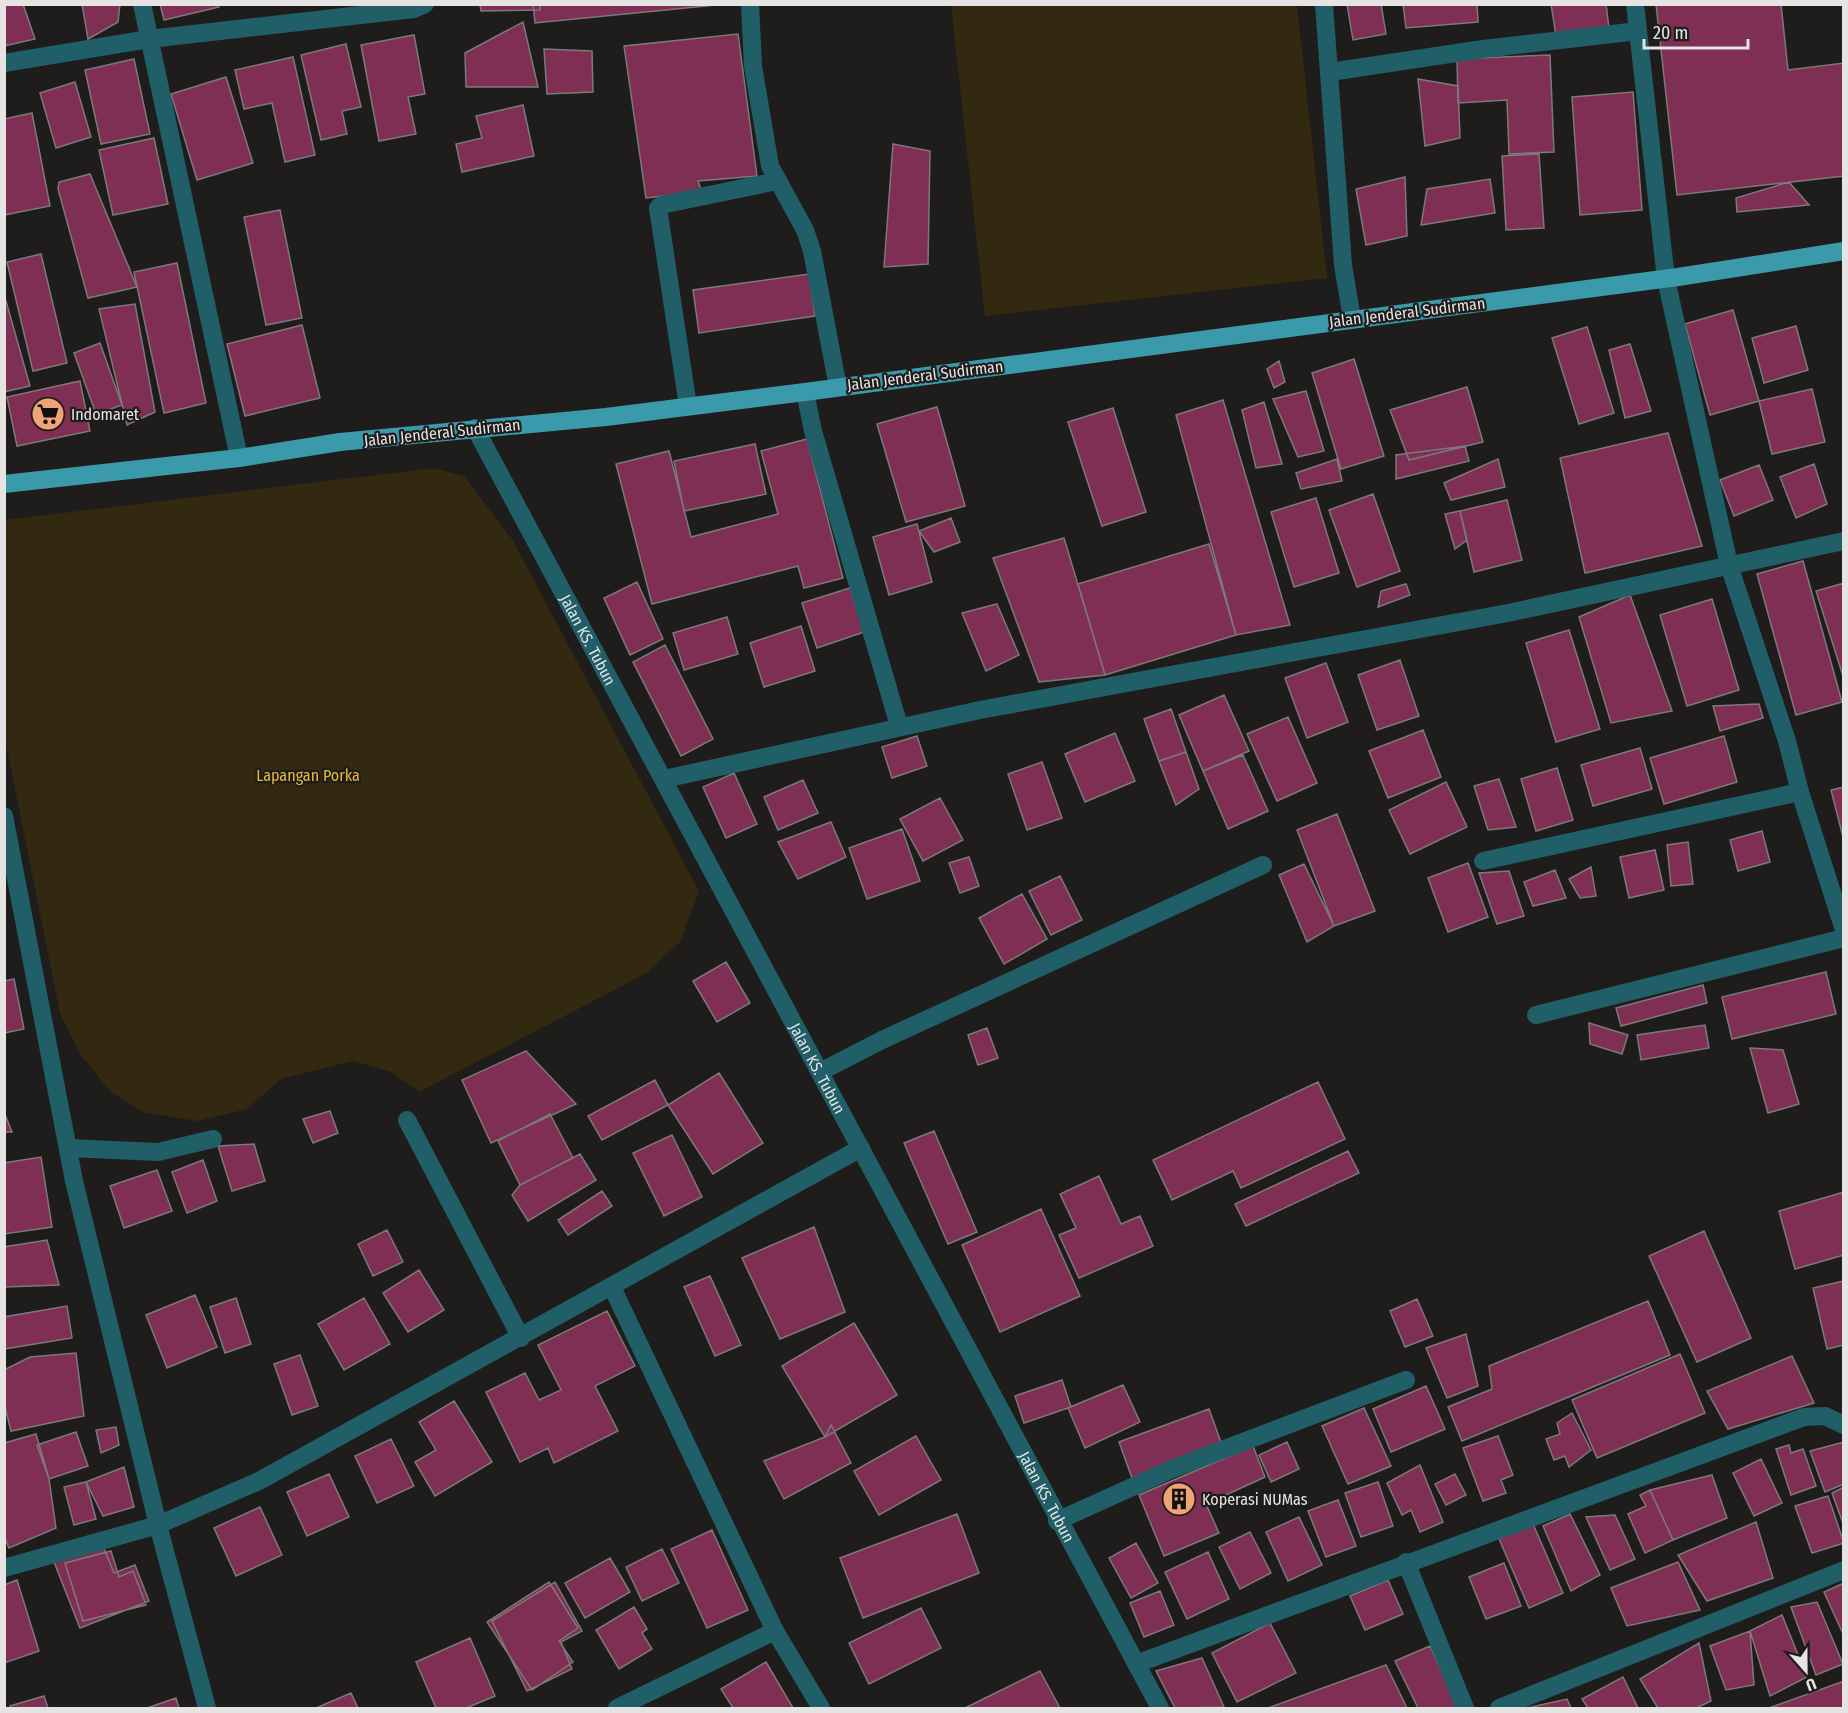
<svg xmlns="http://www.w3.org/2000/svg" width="1848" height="1713" viewBox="0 0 1848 1713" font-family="'Fira Sans Condensed',sans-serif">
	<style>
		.green { fill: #332910 }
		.building { fill: #7e2f53; stroke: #7d797a; stroke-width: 1.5 }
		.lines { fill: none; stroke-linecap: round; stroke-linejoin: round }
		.minor { stroke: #205e68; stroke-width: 18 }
		.major { stroke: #3a99aa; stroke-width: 18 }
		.labels { text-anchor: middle; stroke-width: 4.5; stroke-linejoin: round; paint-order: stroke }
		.street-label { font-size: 16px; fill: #e5e4e3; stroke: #1e1d1b }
		.poi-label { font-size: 16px; fill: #e5e4e3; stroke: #1e1d1b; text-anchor: start }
		.park-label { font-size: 16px; fill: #e9ba3a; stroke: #1e1d1b }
	</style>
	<rect width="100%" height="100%" fill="#1e1d1b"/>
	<path class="green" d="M 951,5 L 1297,5 L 1327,278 L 985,316 Z
		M 434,468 L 464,476 L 512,539 L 699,891 L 680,942 L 645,974 L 419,1092 L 391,1072 L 353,1061 L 281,1079 L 247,1109 L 197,1121 L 143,1112 L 111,1092 L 80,1054 L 60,1013 L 5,739 L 5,520 Z"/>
	<path class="building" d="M 4,4 L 23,4 L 35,39 L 4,46 Z
		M 82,4 L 120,4 L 118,22 L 88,39 Z
		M 160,4 L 218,4 L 219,7 L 164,20 Z
		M 480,4 L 540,4 L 540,10 L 481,11 Z
		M 533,4 L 726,4 L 535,23 Z
		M 1347,4 L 1381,4 L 1386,34 L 1353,40 Z
		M 1403,4 L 1477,4 L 1478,22 L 1406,28 Z
		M 1551,4 L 1606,4 L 1609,28 L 1556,36 Z
		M 1656,4 L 1781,4 L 1788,70 L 1844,63 L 1844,176 L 1677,195 Z
		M 523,22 L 538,87 L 466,87 L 465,53 Z
		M 738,34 L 757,176 L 698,181 L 702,192 L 646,198 L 624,46 Z
		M 414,35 L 425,94 L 408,97 L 416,134 L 379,141 L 361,45 Z
		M 346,44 L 361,107 L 342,111 L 347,134 L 321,140 L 301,55 Z
		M 544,49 L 592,51 L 593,92 L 547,94 Z
		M 1550,55 L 1554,152 L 1509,154 L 1507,100 L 1458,103 L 1457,59 Z
		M 293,57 L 315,155 L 285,162 L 272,103 L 244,109 L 235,70 Z
		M 134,59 L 150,134 L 101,144 L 85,70 Z
		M 226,77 L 253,163 L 197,180 L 171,94 Z
		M 1418,79 L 1458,86 L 1460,138 L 1425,146 Z
		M 75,82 L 91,137 L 56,148 L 40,93 Z
		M 1633,92 L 1642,210 L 1580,215 L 1572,97 Z
		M 523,105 L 534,156 L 462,172 L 456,144 L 482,138 L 476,116 Z
		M 32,113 L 50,206 L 4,215 L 4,119 Z
		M 154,138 L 168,204 L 113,215 L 99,150 Z
		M 893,144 L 930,151 L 928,264 L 884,267 Z
		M 1539,154 L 1544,228 L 1506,230 L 1502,156 Z
		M 90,174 L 137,287 L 88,298 L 58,189 L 59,182 Z
		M 1405,177 L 1407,236 L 1366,245 L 1356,189 Z
		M 1490,179 L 1495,213 L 1421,225 L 1427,189 Z
		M 1789,182 L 1809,205 L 1737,212 L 1736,198 Z
		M 280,210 L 302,318 L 266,325 L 244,217 Z
		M 41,254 L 67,363 L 33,371 L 7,262 Z
		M 177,263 L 206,403 L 164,413 L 134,272 Z
		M 809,274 L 815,316 L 699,333 L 693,290 Z
		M 4,294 L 30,386 L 4,392 Z
		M 135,304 L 155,412 L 127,425 L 99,309 Z
		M 1733,310 L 1759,401 L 1710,415 L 1685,324 Z
		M 302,325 L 320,398 L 245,416 L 227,344 Z
		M 1796,326 L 1808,370 L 1764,383 L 1752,338 Z
		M 1587,327 L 1614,413 L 1579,424 L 1552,338 Z
		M 100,343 L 122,405 L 96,414 L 74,353 Z
		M 1630,344 L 1651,411 L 1625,418 L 1609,350 Z
		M 1354,359 L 1384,456 L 1341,469 L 1312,373 Z
		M 1279,361 L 1285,382 L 1274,388 L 1267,369 Z
		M 80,381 L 90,431 L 17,446 L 7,397 Z
		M 1467,387 L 1483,442 L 1409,460 L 1390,410 Z
		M 1812,389 L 1825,442 L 1772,454 L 1759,401 Z
		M 1306,391 L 1324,451 L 1298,457 L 1273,399 Z
		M 1223,400 L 1290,625 L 1236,635 L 1176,415 Z
		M 1264,402 L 1282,464 L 1256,468 L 1242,410 Z
		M 937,407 L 965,506 L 906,522 L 877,424 Z
		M 1113,408 L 1146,512 L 1102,526 L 1068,422 Z
		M 1668,433 L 1702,546 L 1585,573 L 1560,458 Z
		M 807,439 L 843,578 L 804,588 L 798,566 L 652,604 L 616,464 L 669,451 L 691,537 L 778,514 L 761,451 Z
		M 755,444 L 766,494 L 684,511 L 674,461 Z
		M 1465,446 L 1469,461 L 1396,479 L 1396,455 Z
		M 1337,459 L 1342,481 L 1301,489 L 1296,473 Z
		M 1498,459 L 1505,487 L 1451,500 L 1444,483 Z
		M 1814,464 L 1827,504 L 1796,518 L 1780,477 Z
		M 1759,465 L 1773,500 L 1734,516 L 1720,480 Z
		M 1373,494 L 1400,571 L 1357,587 L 1329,510 Z
		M 1316,498 L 1339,573 L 1294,587 L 1271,512 Z
		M 1507,500 L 1522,560 L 1474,572 L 1460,511 Z
		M 1460,511 L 1467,540 L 1455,549 L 1445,514 Z
		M 951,518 L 960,542 L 934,552 L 919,531 Z
		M 917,524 L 932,582 L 889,595 L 873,537 Z
		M 1064,538 L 1105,675 L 1039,682 L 993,558 Z
		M 1209,544 L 1236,635 L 1105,675 L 1078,584 Z
		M 1803,561 L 1842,702 L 1796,715 L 1757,574 Z
		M 637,582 L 663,639 L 630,655 L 604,598 Z
		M 1844,583 L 1844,675 L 1843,676 L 1816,591 Z
		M 1406,584 L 1410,595 L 1378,607 L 1381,591 Z
		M 850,588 L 864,632 L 817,648 L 802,603 Z
		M 1630,595 L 1672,711 L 1611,723 L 1579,617 Z
		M 1712,599 L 1739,690 L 1687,706 L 1660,615 Z
		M 997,604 L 1019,655 L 986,671 L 962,613 Z
		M 727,617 L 738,654 L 684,670 L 673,633 Z
		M 801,626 L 815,671 L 764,687 L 750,643 Z
		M 1569,630 L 1600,729 L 1556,742 L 1526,643 Z
		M 665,645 L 713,739 L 681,756 L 633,662 Z
		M 1400,660 L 1419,716 L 1377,730 L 1358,675 Z
		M 1326,663 L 1348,722 L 1307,738 L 1285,678 Z
		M 1224,695 L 1249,751 L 1203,771 L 1179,715 Z
		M 1759,704 L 1763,718 L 1720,731 L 1713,706 Z
		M 1171,709 L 1186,752 L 1159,761 L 1144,719 Z
		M 1288,717 L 1317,783 L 1277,801 L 1247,734 Z
		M 1423,730 L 1441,777 L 1388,798 L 1369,751 Z
		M 1115,733 L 1135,781 L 1085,802 L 1065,754 Z
		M 917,736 L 927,766 L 892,778 L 882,747 Z
		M 1724,736 L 1737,782 L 1664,804 L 1650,758 Z
		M 1640,748 L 1652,789 L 1593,806 L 1581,765 Z
		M 1186,752 L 1199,789 L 1176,805 L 1159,761 Z
		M 1243,755 L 1268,811 L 1228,829 L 1203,771 Z
		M 1042,762 L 1062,818 L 1027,830 L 1008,774 Z
		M 1557,768 L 1573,820 L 1536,831 L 1521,779 Z
		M 734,773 L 757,824 L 726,838 L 703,787 Z
		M 1499,779 L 1516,827 L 1488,830 L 1474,786 Z
		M 803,780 L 818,813 L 778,830 L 764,797 Z
		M 1446,782 L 1467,827 L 1410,854 L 1389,810 Z
		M 1844,787 L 1844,841 L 1831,790 Z
		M 940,798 L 963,840 L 923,861 L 900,819 Z
		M 1337,814 L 1375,911 L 1334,926 L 1297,830 Z
		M 831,822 L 846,857 L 798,879 L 778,842 Z
		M 902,829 L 920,881 L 867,899 L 849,848 Z
		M 1762,831 L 1770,862 L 1738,871 L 1730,840 Z
		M 1688,842 L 1693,884 L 1671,886 L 1667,845 Z
		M 1655,850 L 1664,890 L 1629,898 L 1620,857 Z
		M 969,857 L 979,886 L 960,893 L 949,863 Z
		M 1468,863 L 1488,917 L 1448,932 L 1428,878 Z
		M 1304,864 L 1334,926 L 1307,942 L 1279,875 Z
		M 1591,867 L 1596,896 L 1580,898 L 1569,879 Z
		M 1555,870 L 1566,898 L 1533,906 L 1524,882 Z
		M 1509,871 L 1524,916 L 1497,924 L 1479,873 Z
		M 1060,876 L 1082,920 L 1051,935 L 1029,891 Z
		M 1022,894 L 1047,939 L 1004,964 L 979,918 Z
		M 726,962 L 750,1003 L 717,1022 L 693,981 Z
		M 1826,972 L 1836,1014 L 1732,1039 L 1722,997 Z
		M 14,979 L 24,1029 L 4,1033 L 4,981 Z
		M 1703,985 L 1707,1003 L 1621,1026 L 1616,1008 Z
		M 1589,1023 L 1628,1035 L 1622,1054 L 1590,1044 Z
		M 1705,1025 L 1709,1048 L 1641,1060 L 1637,1035 Z
		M 987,1028 L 998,1058 L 978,1065 L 968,1035 Z
		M 1750,1048 L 1783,1050 L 1799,1104 L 1768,1113 Z
		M 526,1051 L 576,1104 L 491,1143 L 462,1080 Z
		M 719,1073 L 763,1143 L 713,1174 L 668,1105 Z
		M 655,1080 L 668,1105 L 602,1140 L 588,1116 Z
		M 1318,1082 L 1345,1139 L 1241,1188 L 1233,1171 L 1172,1200 L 1153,1160 Z
		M 330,1111 L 338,1133 L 313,1143 L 303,1119 Z
		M 4,1112 L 12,1132 L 4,1132 Z
		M 550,1114 L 573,1158 L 520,1185 L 498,1141 Z
		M 934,1131 L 977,1232 L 948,1244 L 904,1143 Z
		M 672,1135 L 702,1197 L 664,1216 L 633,1153 Z
		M 254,1144 L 265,1181 L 232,1191 L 218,1146 Z
		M 1348,1151 L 1359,1173 L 1246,1226 L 1235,1204 Z
		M 580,1154 L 596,1180 L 528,1221 L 512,1195 L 520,1185 Z
		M 41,1157 L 52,1227 L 4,1234 L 4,1163 Z
		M 203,1160 L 217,1201 L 187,1213 L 172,1172 Z
		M 157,1170 L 172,1211 L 124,1228 L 110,1186 Z
		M 1099,1176 L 1121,1224 L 1140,1216 L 1153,1246 L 1079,1278 L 1059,1235 L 1076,1228 L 1060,1194 Z
		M 602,1191 L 612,1206 L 568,1235 L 558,1220 Z
		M 1844,1192 L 1844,1255 L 1795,1269 L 1779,1211 Z
		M 1041,1209 L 1080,1296 L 1000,1332 L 962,1245 Z
		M 814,1227 L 845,1312 L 780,1339 L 742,1258 Z
		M 387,1230 L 403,1262 L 373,1276 L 358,1244 Z
		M 1704,1231 L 1751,1338 L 1697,1362 L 1649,1256 Z
		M 47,1240 L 59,1285 L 4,1287 L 4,1247 Z
		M 419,1270 L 444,1310 L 408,1332 L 383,1293 Z
		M 710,1276 L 741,1345 L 715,1356 L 684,1287 Z
		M 1844,1281 L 1844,1345 L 1827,1349 L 1813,1288 Z
		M 195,1295 L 217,1347 L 167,1368 L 146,1315 Z
		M 236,1298 L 251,1344 L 225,1353 L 210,1307 Z
		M 364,1298 L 390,1344 L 344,1370 L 318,1324 Z
		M 1417,1299 L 1433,1336 L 1405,1347 L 1390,1311 Z
		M 1648,1301 L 1670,1355 L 1462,1441 L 1448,1407 L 1492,1389 L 1489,1366 Z
		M 67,1306 L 72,1338 L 4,1349 L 4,1317 Z
		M 607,1311 L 635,1366 L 595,1386 L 618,1431 L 554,1463 L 548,1448 L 520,1462 L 486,1392 L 525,1373 L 539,1400 L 561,1390 L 538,1345 Z
		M 854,1323 L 897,1395 L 825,1437 L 782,1366 Z
		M 1466,1334 L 1478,1386 L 1447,1398 L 1426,1348 Z
		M 76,1353 L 84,1416 L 11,1431 L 4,1403 L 4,1370 L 30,1357 Z
		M 1680,1354 L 1705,1413 L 1597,1458 L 1572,1400 Z
		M 300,1355 L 318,1406 L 292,1415 L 274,1364 Z
		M 1792,1356 L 1814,1403 L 1728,1429 L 1707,1391 Z
		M 1062,1380 L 1071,1407 L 1024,1423 L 1015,1396 Z
		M 1123,1385 L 1140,1422 L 1085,1448 L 1068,1408 Z
		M 1426,1386 L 1445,1429 L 1391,1452 L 1373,1409 Z
		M 454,1401 L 492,1462 L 435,1496 L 415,1462 L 436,1450 L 419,1422 Z
		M 1364,1408 L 1391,1466 L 1348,1484 L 1322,1426 Z
		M 1209,1409 L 1222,1445 L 1132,1478 L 1119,1442 Z
		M 1572,1413 L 1591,1450 L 1569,1467 L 1565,1456 L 1554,1460 L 1546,1439 L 1560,1434 L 1557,1423 Z
		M 831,1425 L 851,1463 L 784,1499 L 764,1461 L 825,1437 Z
		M 116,1427 L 119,1445 L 101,1453 L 96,1430 Z
		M 76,1432 L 88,1466 L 49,1479 L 37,1445 Z
		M 36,1434 L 49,1479 L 56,1528 L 9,1548 L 4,1536 L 4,1443 Z
		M 916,1436 L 941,1480 L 879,1515 L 854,1471 Z
		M 1498,1436 L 1513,1475 L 1501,1480 L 1506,1493 L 1483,1501 L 1463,1448 Z
		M 391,1439 L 414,1486 L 377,1503 L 355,1456 Z
		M 1287,1442 L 1299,1469 L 1271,1482 L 1259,1455 Z
		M 1844,1442 L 1844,1484 L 1825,1492 L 1810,1451 Z
		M 1789,1445 L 1791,1453 L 1803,1449 L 1816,1486 L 1791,1495 L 1776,1449 Z
		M 1253,1446 L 1265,1477 L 1206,1504 L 1219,1533 L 1164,1556 L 1139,1495 Z
		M 1761,1459 L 1782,1503 L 1754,1516 L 1733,1473 Z
		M 1420,1465 L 1443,1522 L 1420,1532 L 1411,1510 L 1402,1515 L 1387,1483 Z
		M 124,1467 L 134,1507 L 103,1516 L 86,1482 Z
		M 329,1474 L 349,1517 L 307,1536 L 287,1492 Z
		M 1455,1474 L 1466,1495 L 1446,1505 L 1435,1484 Z
		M 1712,1475 L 1727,1518 L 1673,1540 L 1650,1490 Z
		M 86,1482 L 96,1519 L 74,1525 L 64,1487 Z
		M 1378,1482 L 1393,1526 L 1361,1537 L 1345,1493 Z
		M 1844,1487 L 1844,1526 L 1832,1493 Z
		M 1650,1490 L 1673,1540 L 1645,1553 L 1628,1514 L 1646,1506 L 1640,1495 Z
		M 1828,1496 L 1844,1543 L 1812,1553 L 1795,1506 Z
		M 1338,1500 L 1356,1546 L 1326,1557 L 1308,1511 Z
		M 260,1507 L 282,1555 L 236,1576 L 214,1528 Z
		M 957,1514 L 979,1573 L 863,1618 L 840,1558 Z
		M 1570,1514 L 1600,1575 L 1571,1591 L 1543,1526 Z
		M 1615,1515 L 1635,1559 L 1610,1570 L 1586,1517 Z
		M 1299,1517 L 1322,1565 L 1288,1581 L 1266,1532 Z
		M 1756,1522 L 1773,1578 L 1707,1601 L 1678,1555 Z
		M 1533,1524 L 1563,1593 L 1529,1608 L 1499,1539 Z
		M 712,1530 L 748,1610 L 707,1628 L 671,1549 Z
		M 1250,1532 L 1271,1573 L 1240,1589 L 1219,1547 Z
		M 1136,1543 L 1158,1583 L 1131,1598 L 1109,1558 Z
		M 102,1544 L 114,1573 L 135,1565 L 149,1601 L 80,1628 L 54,1562 Z
		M 662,1549 L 679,1583 L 642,1601 L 626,1567 Z
		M 111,1551 L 119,1577 L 133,1571 L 146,1605 L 83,1621 L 65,1563 Z
		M 1208,1552 L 1229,1599 L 1187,1619 L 1165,1572 Z
		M 610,1558 L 630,1592 L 585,1618 L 565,1583 Z
		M 1678,1562 L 1700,1610 L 1627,1626 L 1611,1588 Z
		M 1504,1563 L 1521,1606 L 1486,1619 L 1469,1577 Z
		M 17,1580 L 39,1651 L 4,1663 L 4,1585 Z
		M 1388,1580 L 1403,1614 L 1365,1630 L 1350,1596 Z
		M 549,1582 L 578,1628 L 559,1641 L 573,1662 L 532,1690 L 487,1622 Z
		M 555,1582 L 582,1631 L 561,1642 L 572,1669 L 527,1691 L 492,1621 Z
		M 1844,1583 L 1844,1636 L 1824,1592 Z
		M 1160,1591 L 1174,1625 L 1144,1637 L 1130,1603 Z
		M 1817,1602 L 1843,1664 L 1816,1675 L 1791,1607 Z
		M 634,1607 L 647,1629 L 642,1633 L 652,1649 L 619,1669 L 596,1630 Z
		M 921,1608 L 941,1648 L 869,1684 L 849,1643 Z
		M 1782,1615 L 1807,1677 L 1770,1696 L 1750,1631 Z
		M 1270,1623 L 1296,1673 L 1237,1702 L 1212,1653 Z
		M 1750,1631 L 1754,1685 L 1726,1690 L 1710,1646 Z
		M 470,1638 L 495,1696 L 466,1708 L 436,1708 L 416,1662 Z
		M 1699,1643 L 1711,1701 L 1696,1708 L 1658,1708 L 1640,1679 Z
		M 1430,1646 L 1458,1708 L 1418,1708 L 1395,1661 Z
		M 1202,1658 L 1224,1707 L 1175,1708 L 1156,1671 Z
		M 766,1662 L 793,1708 L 733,1708 L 721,1689 Z
		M 1386,1665 L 1407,1708 L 1268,1708 Z
		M 1040,1671 L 1060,1708 L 968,1708 L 967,1707 Z
		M 1623,1677 L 1638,1708 L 1588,1708 L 1582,1699 Z
		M 1844,1681 L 1844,1708 L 1769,1708 Z
		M 351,1693 L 358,1708 L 316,1708 Z
		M 44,1696 L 48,1708 L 11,1708 L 10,1706 Z
		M 176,1698 L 179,1708 L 147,1708 Z
		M 1567,1699 L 1571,1708 L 1527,1708 Z"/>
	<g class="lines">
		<g class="minor">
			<path d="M 142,4 L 239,458"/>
			<path d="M 750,4 L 753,66 L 770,166 L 805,230 L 812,251 L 838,387"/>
			<path d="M 1324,4 L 1343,265 L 1352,319"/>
			<path d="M 1635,4 L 1666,279 L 1729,565 L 1787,741 L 1800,792 L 1844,930"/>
			<path d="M 4,63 L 149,39 L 414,9 L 425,4"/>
			<path d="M 1330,72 L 1483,49 L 1638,31"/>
			<path d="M 805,392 L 813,431 L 899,726"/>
			<path d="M 688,406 L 658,208 L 661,205 L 777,181"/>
			<path id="s1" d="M 475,428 L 1160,1708"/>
			<path d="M 664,779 L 980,710 L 1508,613 L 1844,541"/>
			<path d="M 4,816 L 74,1181 L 158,1525 L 207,1708"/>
			<path d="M 1483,861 L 1800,792"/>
			<path d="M 1536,1015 L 1844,938"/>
			<path d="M 820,1072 L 882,1040 L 1263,865"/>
			<path d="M 407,1120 L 521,1338"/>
			<path d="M 68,1148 L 158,1152 L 213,1139"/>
			<path d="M 612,1287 L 775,1631 L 821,1708"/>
			<path d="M 1057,1521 L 1172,1469 L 1406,1380"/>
			<path d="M 1406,1562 L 1465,1708"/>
			<path d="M 4,1568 L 158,1525 L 259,1481 L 861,1148"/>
			<path d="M 1136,1664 L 1804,1417 L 1825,1416 L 1844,1425"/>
			<path d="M 617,1708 L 775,1631"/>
			<path d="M 1499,1708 L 1844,1570"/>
		</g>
		<path class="major" d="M 4,484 L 239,458 L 340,442 L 606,417 L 805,392 L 1678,277 L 1844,251"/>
	</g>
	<defs>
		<g id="supermarket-disc" transform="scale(1.725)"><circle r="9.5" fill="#efa376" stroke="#1e1d1b"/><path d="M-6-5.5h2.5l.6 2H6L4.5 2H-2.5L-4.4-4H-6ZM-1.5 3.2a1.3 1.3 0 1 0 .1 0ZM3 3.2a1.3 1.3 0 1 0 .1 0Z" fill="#111"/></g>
		<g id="building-disc" transform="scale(1.725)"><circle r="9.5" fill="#efa376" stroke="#1e1d1b"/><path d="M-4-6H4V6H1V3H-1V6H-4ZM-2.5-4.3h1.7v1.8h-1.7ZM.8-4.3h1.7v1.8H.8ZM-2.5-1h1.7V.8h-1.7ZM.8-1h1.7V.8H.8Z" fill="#111"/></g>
	</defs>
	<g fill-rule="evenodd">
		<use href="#supermarket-disc" x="48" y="414"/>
		<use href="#building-disc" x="1179" y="1499"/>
	</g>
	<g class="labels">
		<g class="street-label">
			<text transform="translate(1407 312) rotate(-7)" y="6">Jalan Jenderal Sudirman</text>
			<text transform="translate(925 375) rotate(-7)" y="6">Jalan Jenderal Sudirman</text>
			<text transform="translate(442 432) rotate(-6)" y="6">Jalan Jenderal Sudirman</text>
			<text dy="6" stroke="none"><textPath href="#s1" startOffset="240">Jalan KS. Tubun</textPath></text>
			<text dy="6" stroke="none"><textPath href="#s1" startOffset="726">Jalan KS. Tubun</textPath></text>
			<text dy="6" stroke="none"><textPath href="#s1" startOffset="1212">Jalan KS. Tubun</textPath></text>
		</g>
		<g class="poi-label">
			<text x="71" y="420">Indomaret</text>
			<text x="1202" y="1505">Koperasi NUMas</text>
		</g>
		<g class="park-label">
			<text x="308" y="781">Lapangan Porka</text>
		</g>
	</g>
	<rect width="1848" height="1713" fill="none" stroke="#e5e4e3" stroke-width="12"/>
	<g transform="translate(1806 1671) rotate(159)" stroke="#1e1d1b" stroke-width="4.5" paint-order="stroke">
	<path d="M0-4.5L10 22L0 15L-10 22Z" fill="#e5e4e3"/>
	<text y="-9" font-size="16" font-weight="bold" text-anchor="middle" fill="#e5e4e3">U</text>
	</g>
	<path d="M1644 39v9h104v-9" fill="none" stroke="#e5e4e3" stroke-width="3"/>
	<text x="1653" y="39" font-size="18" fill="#e5e4e3" stroke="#1e1d1b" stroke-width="4.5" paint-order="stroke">20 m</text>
</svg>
